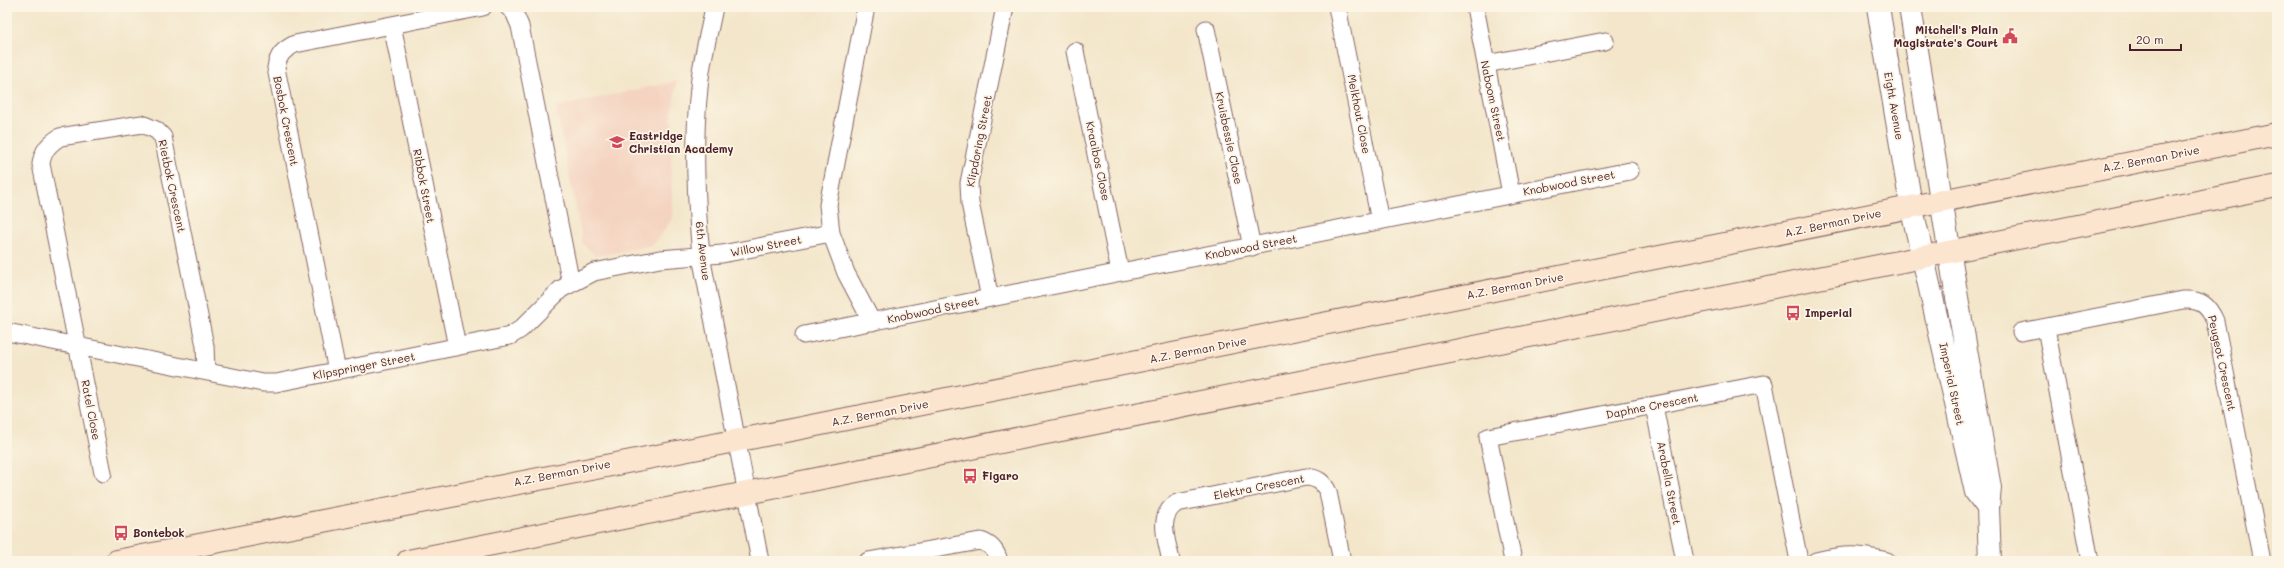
<svg xmlns="http://www.w3.org/2000/svg" width="2284" height="568" viewBox="0 0 2284 568" font-family="Mali,sans-serif">
	<style>
		.built { fill: #f4d3c0 }
		.lines { fill: none; stroke-linecap: round; stroke-linejoin: round }
		.minor-casing { stroke: #856563; stroke-width: 19 }
		.tertiary-casing { stroke: #856563; stroke-width: 24 }
		.secondary-casing { stroke: #856563; stroke-width: 24 }
		.minor { stroke: #fff; stroke-width: 17 }
		.tertiary { stroke: #fff; stroke-width: 22 }
		.secondary { stroke: #fce5cf; stroke-width: 22 }
		.labels { text-anchor: middle; stroke-width: 3.5; stroke-linejoin: round; paint-order: stroke }
		.poi-label { font-size: 11px; font-weight: bold; fill: #4a1f2b; stroke: #fcf5e5; text-anchor: start }
		.street-label { font-size: 11px; fill: #4a1f2b; stroke: #fcf5e5 }
	</style>
	<rect width="100%" height="100%" fill="#fcf5e5"/>
	<filter id="ink" filterUnits="userSpaceOnUse"><feTurbulence type="fractalNoise" baseFrequency=".025" numOctaves="2"/><feDisplacementMap in="SourceGraphic" scale="8" xChannelSelector="R" yChannelSelector="G"/><feConvolveMatrix kernelMatrix="1 2 1 2 8 2 1 2 1" color-interpolation-filters="sRGB"/></filter>
	<filter id="wash" filterUnits="userSpaceOnUse"><feTurbulence type="fractalNoise" baseFrequency=".012" numOctaves="4" result="noise"/><feDisplacementMap in="SourceGraphic" scale="16" xChannelSelector="R" yChannelSelector="G"/><feGaussianBlur stdDeviation="0.9" result="paint"/><feColorMatrix in="noise" values="0 0 0 0 0 0 0 0 0 0 0 0 0 0 0 0 0 1.4 0 .05"/><feComposite in="paint" operator="in"/></filter>
	<g filter="url(#wash)">
		<rect width="100%" height="100%" fill="#f3e6ca"/>
		<path class="built" d="M 677,81 L 672,112 L 671,172 L 673,218 L 653,245 L 596,256 L 583,244 L 556,107 Z"/>
	</g>
	<g filter="url(#ink)">
		<g class="lines">
			<g class="minor-casing">
				<path id="minor" d="M 508,7 L 514,12 L 520,26 L 571,284
					M 714,7 C 709,34 701,61 699,88 C 693,144 696,200 701,256 L 760,561
					M 866,7 L 828,205 L 831,233 L 846,273 L 872,322
					M 1337,7 L 1380,221
					M 1475,7 L 1511,194
					M 392,25 L 457,347
					M 1206,29 L 1252,247
					M 1075,51 L 1120,272
					M 1486,64 L 1605,41
					M 990,298 L 970,203 L 969,183 L 1005,7
					M 2046,328 L 2090,561
					M 7,332 L 263,383 L 276,383 L 510,336 L 521,329 L 561,289 L 594,272 L 660,259 L 722,254 L 831,233
					M 2021,332 L 2183,300 C 2201,299 2208,305 2215,321 L 2262,561
					M 804,335 L 1630,171
					M 337,371 L 276,68 C 278,55 283,50 295,44 L 483,7
					M 1654,406 L 1685,561
					M 103,473 L 41,164 C 43,150 49,144 60,137 L 142,124 L 156,130 L 163,137 L 205,346 L 206,371
					M 868,561 L 980,541 C 991,544 996,550 999,561
					M 1171,561 C 1167,540 1156,516 1177,503 L 1306,477 C 1318,478 1323,482 1328,492 L 1342,561
					M 1513,561 L 1488,437 L 1764,384 L 1799,561
					M 1816,561 C 1846,554 1857,554 1887,561"/>
			</g>
			<g class="tertiary-casing">
				<path id="tertiary" d="M 1878,7 L 1911,205 L 1976,492 L 1988,508
					M 1910,7 L 1955,286 L 1990,488 L 1988,508 L 1990,561"/>
			</g>
			<g class="secondary-casing">
				<path id="secondary" d="M 117,561 L 796,429 L 2277,134
					M 408,561 L 2277,186"/>
			</g>
			<use href="#minor" class="minor"/>
			<use href="#tertiary" class="tertiary"/>
			<use href="#secondary" class="secondary"/>
		</g>
	</g>
	<defs>
		<g id="civic-bare" transform="scale(1.2)"><path d="M-.6-6.5H3V-4.5H.6V-3L4-1V1h2V6H-6V1h2V-1L-.6-3ZM-1.2 2.5V6h2.4V2.5Z" fill="#d1495b" stroke="#fcf5e5" stroke-width="2.5" paint-order="stroke"/></g>
		<g id="school-bare" transform="scale(1.2)"><path d="M0-5L7-2L0 1L-7-2ZM-4 1L0 2.5L4 1V4Q0 6-4 4Z" fill="#d1495b" stroke="#fcf5e5" stroke-width="2.5" paint-order="stroke"/></g>
		<g id="bus-bare" transform="scale(1.2)"><path d="M-5-6H5V4H4V6H2V4H-2V6H-4V4H-5ZM-3.5-4V0h7V-4ZM-3.5 1.2v1.5H-2V1.2ZM2 1.2v1.5H3.5V1.2Z" fill="#d1495b" stroke="#fcf5e5" stroke-width="2.5" paint-order="stroke"/></g>
	</defs>
	<g fill-rule="evenodd">
		<use href="#civic-bare" x="2010" y="36"/>
		<use href="#school-bare" x="617" y="142"/>
		<use href="#bus-bare" x="1793" y="313"/>
		<use href="#bus-bare" x="970" y="476"/>
		<use href="#bus-bare" x="121" y="533"/>
	</g>
	<g class="labels">
		<g class="poi-label">
			<text x="1998" y="34" text-anchor="end">Mitchell's Plain<tspan x="1998" dy="13">Magistrate's Court</tspan></text>
			<text x="629" y="140">Eastridge<tspan x="629" dy="13">Christian Academy</tspan></text>
			<text x="1805" y="317">Imperial</text>
			<text x="982" y="480">Figaro</text>
			<text x="133" y="537">Bontebok</text>
		</g>
		<g class="street-label">
			<text transform="translate(1493 101) rotate(78)" y="4">Naboom Street</text>
			<text transform="translate(1894 106) rotate(80)" y="4">Eight Avenue</text>
			<text transform="translate(1359 114) rotate(79)" y="4">Melkhout Close</text>
			<text transform="translate(286 121) rotate(79)" y="4">Bosbok Crescent</text>
			<text transform="translate(1229 138) rotate(78)" y="4">Kruisbessie Close</text>
			<text transform="translate(979 141) rotate(-79)" y="4">Klipdoring Street</text>
			<text transform="translate(2151 159) rotate(-11)" y="4">A.Z. Berman Drive</text>
			<text transform="translate(1098 161) rotate(78)" y="4">Kraaibos Close</text>
			<text transform="translate(1569 183) rotate(-11)" y="4">Knobwood Street</text>
			<text transform="translate(172 186) rotate(78)" y="4">Rietbok Crescent</text>
			<text transform="translate(424 186) rotate(79)" y="4">Ribbok Street</text>
			<text transform="translate(1833 223) rotate(-12)" y="4">A.Z. Berman Drive</text>
			<text transform="translate(766 246) rotate(-11)" y="4">Willow Street</text>
			<text transform="translate(1251 247) rotate(-11)" y="4">Knobwood Street</text>
			<text transform="translate(703 251) rotate(83)" y="4">6th Avenue</text>
			<text transform="translate(1515 286) rotate(-11)" y="4">A.Z. Berman Drive</text>
			<text transform="translate(933 310) rotate(-12)" y="4">Knobwood Street</text>
			<text transform="translate(1198 350) rotate(-11)" y="4">A.Z. Berman Drive</text>
			<text transform="translate(2222 363) rotate(78)" y="4">Peugeot Crescent</text>
			<text transform="translate(364 366) rotate(-11)" y="4">Klipspringer Street</text>
			<text transform="translate(1952 384) rotate(78)" y="4">Imperial Street</text>
			<text transform="translate(1652 406) rotate(-11)" y="4">Daphne Crescent</text>
			<text transform="translate(91 410) rotate(79)" y="4">Ratel Close</text>
			<text transform="translate(880 413) rotate(-11)" y="4">A.Z. Berman Drive</text>
			<text transform="translate(562 473) rotate(-11)" y="4">A.Z. Berman Drive</text>
			<text transform="translate(1669 483) rotate(79)" y="4">Arabella Street</text>
			<text transform="translate(1259 487) rotate(-11)" y="4">Elektra Crescent</text>
		</g>
	</g>
	<rect width="2284" height="568" fill="none" stroke="#fcf5e5" stroke-width="24"/>
	<path d="M2130 44v6h51v-6" fill="none" stroke="#4a1f2b" stroke-width="2"/>
	<text x="2136" y="44" font-size="12" fill="#4a1f2b" stroke="#fcf5e5" stroke-width="3" paint-order="stroke">20 m</text>
</svg>
